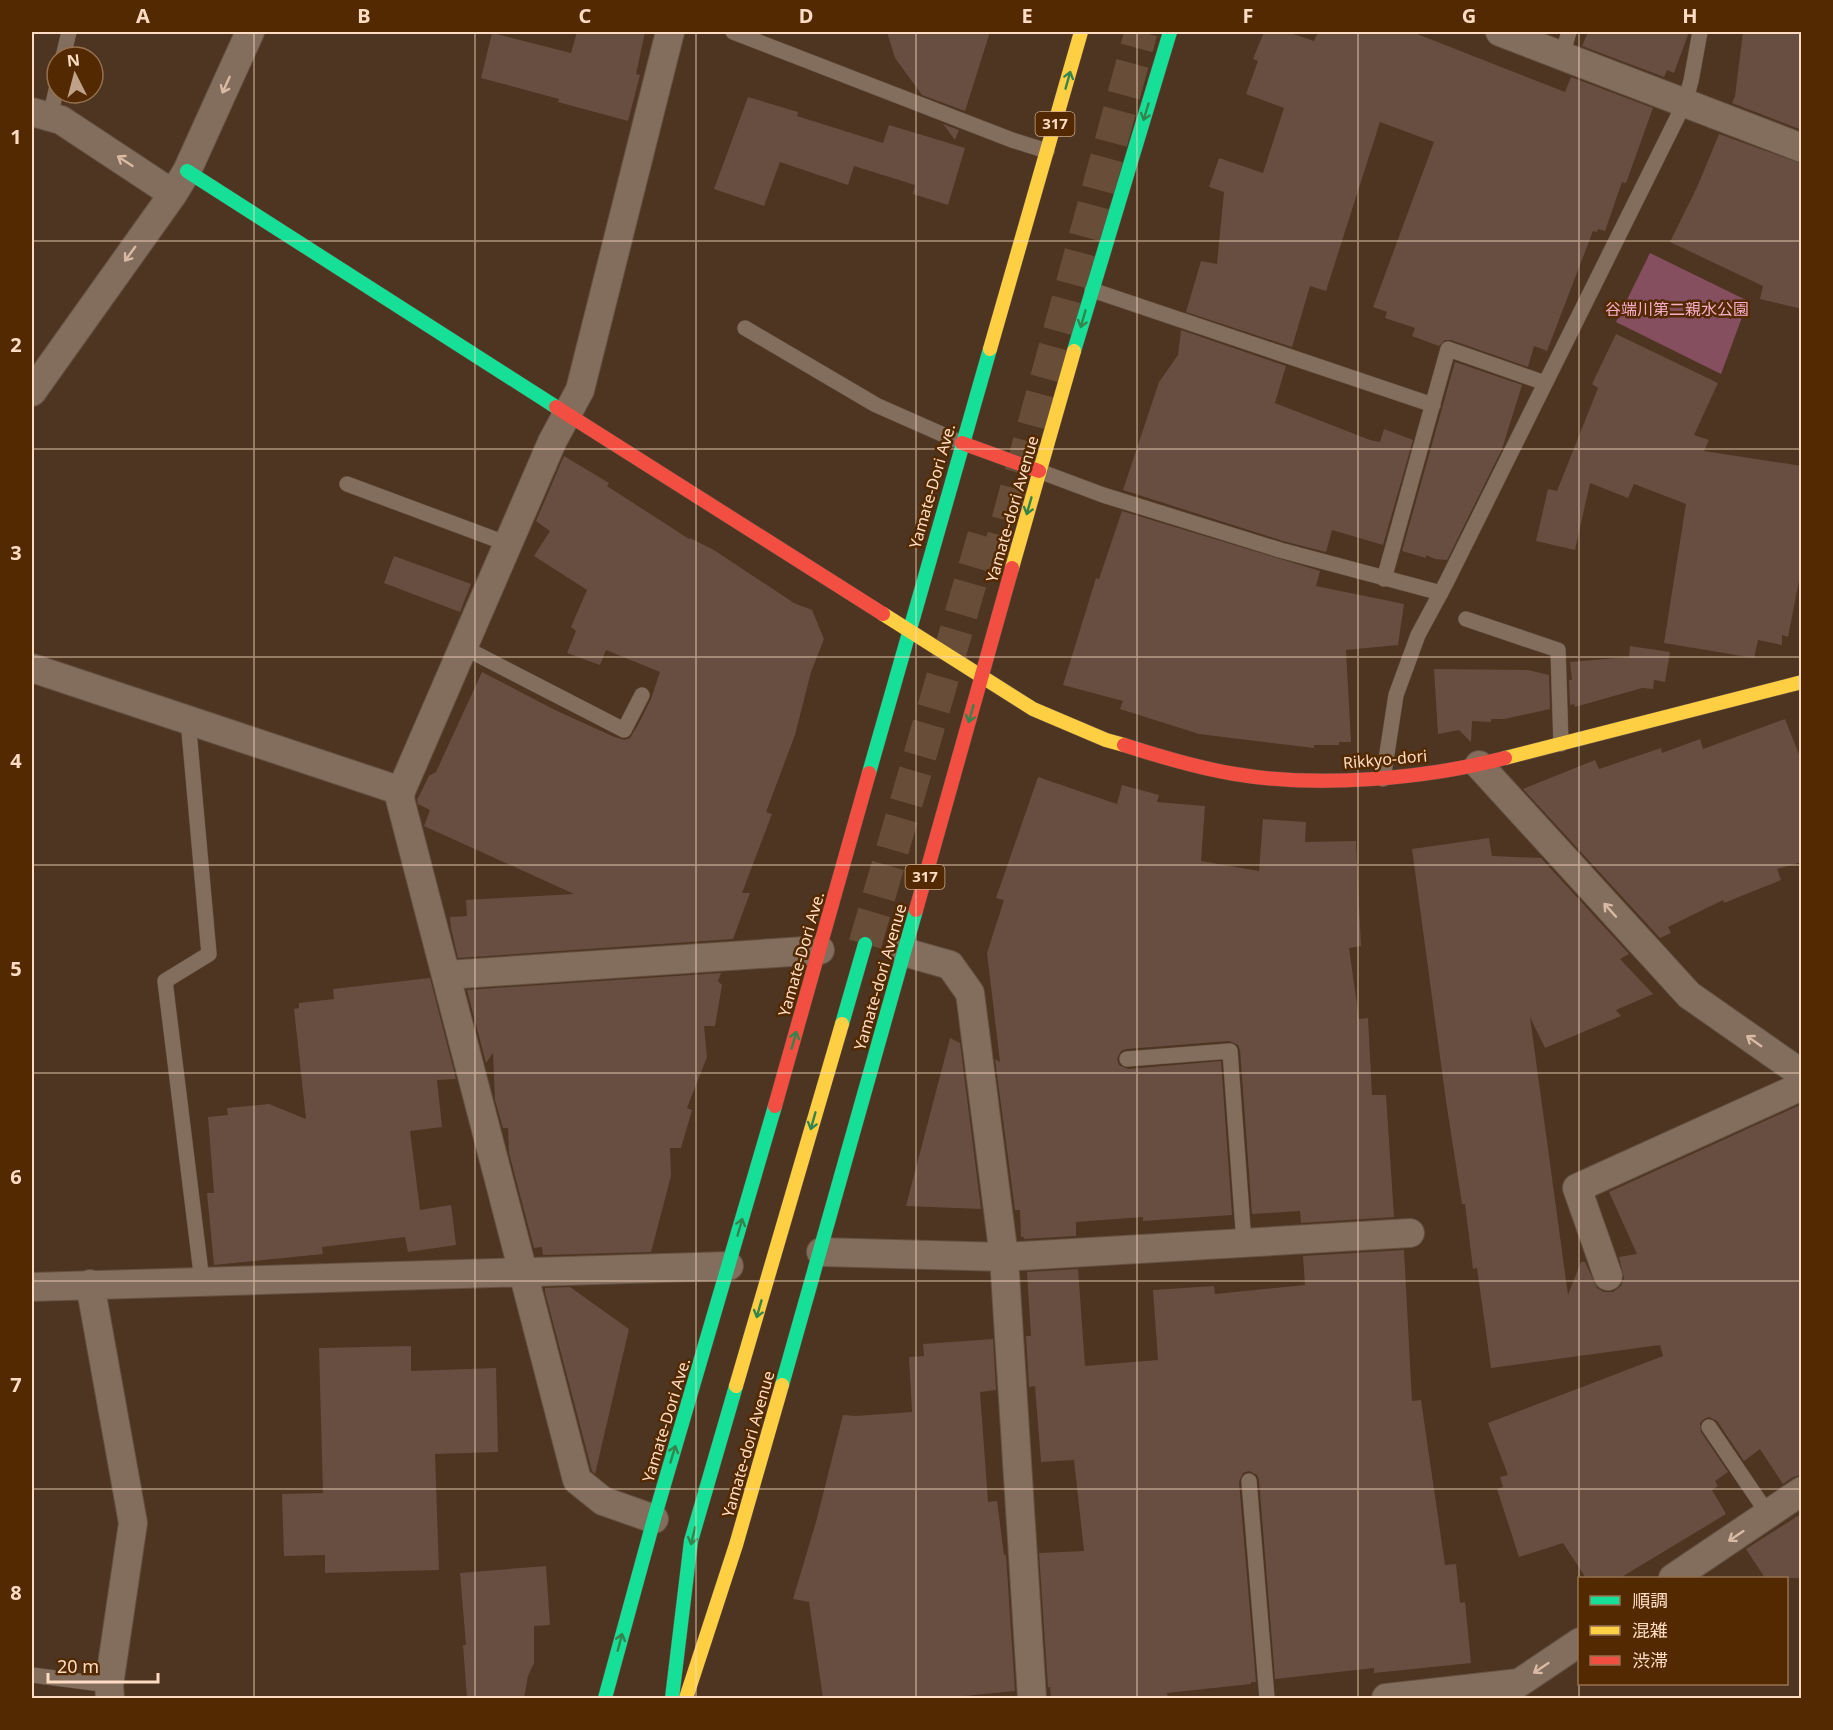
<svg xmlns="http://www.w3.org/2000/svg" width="1833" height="1730" viewBox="0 0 1833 1730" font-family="'Noto Sans','Noto Sans JP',sans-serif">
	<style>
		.green { fill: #864f60 }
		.building { fill: #674e41 }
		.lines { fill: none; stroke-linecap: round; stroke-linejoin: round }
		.highway-tunnel { stroke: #684e39; stroke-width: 33; stroke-dasharray: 33 16; stroke-linecap: butt }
		.lane-casing { stroke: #655041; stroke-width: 16 }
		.street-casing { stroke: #655041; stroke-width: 30 }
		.fast-casing { stroke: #655041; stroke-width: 15 }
		.slow-casing { stroke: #655041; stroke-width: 15 }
		.jam-casing { stroke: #655041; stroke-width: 15 }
		.lane { stroke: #836d5c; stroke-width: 15 }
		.street { stroke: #836d5c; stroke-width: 28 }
		.fast { stroke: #16e098; stroke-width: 14 }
		.slow { stroke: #ffcf43; stroke-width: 14 }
		.jam { stroke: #f24e42; stroke-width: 14 }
		.oneway { stroke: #34844d }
		.oneway2 { stroke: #d9bba5 }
		.grid { fill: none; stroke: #fedcc4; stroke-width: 1.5; stroke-opacity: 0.55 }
		.labels { text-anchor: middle; stroke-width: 5; stroke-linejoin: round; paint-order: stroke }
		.shield { fill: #532902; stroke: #cba68a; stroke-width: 1.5 }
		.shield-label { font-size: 15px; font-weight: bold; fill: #fedcc4 }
		.park-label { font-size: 16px; fill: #f8adc8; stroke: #532902 }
		.street-label { font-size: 16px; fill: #fedcc4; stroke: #532902 }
		.neatline { fill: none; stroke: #fedcc4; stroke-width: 2 }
		.grid-label { font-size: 20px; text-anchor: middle; font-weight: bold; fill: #fedcc4 }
	</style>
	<rect width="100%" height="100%" fill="#4d3521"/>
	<path class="green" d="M 1650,253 L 1748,301 L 1721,374 L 1616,322 Z"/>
	<path class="building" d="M 577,32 L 645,32 L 636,74 L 640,75 L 628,121 L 558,102 L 559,99 L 481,78 L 492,33 L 571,53 Z
		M 887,32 L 990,32 L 965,111 L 922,95 L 895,58 Z
		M 1264,32 L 1287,32 L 1314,41 L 1318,32 L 1412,32 L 1565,92 L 1571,77 L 1653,108 L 1626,183 L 1622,182 L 1605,231 L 1598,229 L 1597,232 L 1593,231 L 1547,351 L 1534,346 L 1528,367 L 1451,340 L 1445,340 L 1439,346 L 1412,336 L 1415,328 L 1385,318 L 1387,312 L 1373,307 L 1434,142 L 1380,122 L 1326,291 L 1310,286 L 1292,347 L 1186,312 L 1201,261 L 1217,264 L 1224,192 L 1209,187 L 1219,158 L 1263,173 L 1284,108 L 1246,94 L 1258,61 L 1253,59 Z
		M 1588,32 L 1689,32 L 1674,73 L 1667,70 L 1664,77 L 1582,46 Z
		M 1743,32 L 1802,32 L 1802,130 L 1732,103 L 1735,96 Z
		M 748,97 L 798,112 L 797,116 L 883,143 L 889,125 L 965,148 L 948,205 L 913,194 L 915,185 L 854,166 L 848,185 L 780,162 L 764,206 L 714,189 Z
		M 943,124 L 959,130 L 955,140 Z
		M 1719,134 L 1802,164 L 1802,309 L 1760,299 L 1763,286 L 1670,242 L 1698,185 Z
		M 1181,330 L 1286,366 L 1275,403 L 1370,440 L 1380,442 L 1384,429 L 1413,440 L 1383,545 L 1332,530 L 1326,552 L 1283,541 L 1123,490 L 1159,382 L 1178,355 Z
		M 1616,334 L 1718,383 L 1694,435 L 1709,440 L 1704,451 L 1802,466 L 1802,565 L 1788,637 L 1782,635 L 1782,645 L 1758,640 L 1754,658 L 1664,643 L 1686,504 L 1634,484 L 1628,498 L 1590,483 L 1575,550 L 1536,541 L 1548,489 L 1557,491 L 1598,388 L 1592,384 Z
		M 1455,362 L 1522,385 L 1502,449 L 1447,560 L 1435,559 L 1426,555 L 1426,558 L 1402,551 Z
		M 564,456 L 609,483 L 607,486 L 689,539 L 690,538 L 714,550 L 794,603 L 812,610 L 824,639 L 811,672 L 795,735 L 766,812 L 772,814 L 742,893 L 750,893 L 733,939 L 458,958 L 451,928 L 450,917 L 467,916 L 466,900 L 574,894 L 424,826 L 430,810 L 418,804 L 417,800 L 429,776 L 436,772 L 482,672 L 555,710 L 612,736 L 624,740 L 630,738 L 639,723 L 651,699 L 660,672 L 606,650 L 600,665 L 567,653 L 576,631 L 571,627 L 587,590 L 534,556 L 550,531 L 536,521 Z
		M 1122,511 L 1320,571 L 1316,586 L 1404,604 L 1398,645 L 1346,650 L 1351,742 L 1339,742 L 1339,745 L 1314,745 L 1314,748 L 1199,734 L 1120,709 L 1123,701 L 1063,685 L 1096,578 L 1099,579 Z
		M 394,556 L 471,584 L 460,612 L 384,583 Z
		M 1630,646 L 1670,652 L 1665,682 L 1654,680 L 1653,689 L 1642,688 L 1575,707 L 1574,704 L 1570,705 L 1569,680 L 1572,680 L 1570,662 L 1629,657 Z
		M 1434,669 L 1528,670 L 1549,675 L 1550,709 L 1504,719 L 1491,719 L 1491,722 L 1472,721 L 1471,742 L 1459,730 L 1438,734 Z
		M 1785,719 L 1802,762 L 1802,862 L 1777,869 L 1781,880 L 1724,903 L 1723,900 L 1668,927 L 1671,933 L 1660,938 L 1523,789 L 1595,760 L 1599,769 L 1661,748 L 1662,753 L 1700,739 L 1703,749 Z
		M 1038,777 L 1117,804 L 1122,785 L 1159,795 L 1157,802 L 1205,806 L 1201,861 L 1259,871 L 1263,819 L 1306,822 L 1305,842 L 1356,841 L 1361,946 L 1349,948 L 1359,1019 L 1368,1018 L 1372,1095 L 1386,1095 L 1394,1217 L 1301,1223 L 1300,1211 L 1252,1214 L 1240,1050 L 1238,1045 L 1229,1041 L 1126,1049 L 1121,1051 L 1117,1059 L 1119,1065 L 1128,1069 L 1221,1061 L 1232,1215 L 1143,1221 L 1143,1217 L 1076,1222 L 1076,1236 L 1024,1239 L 1024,1237 L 1021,1237 L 1020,1210 L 1015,1210 L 995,1059 L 1000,1062 L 987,953 L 1004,900 L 996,898 Z
		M 1489,838 L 1492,856 L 1541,858 L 1629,954 L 1620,959 L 1653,994 L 1616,1010 L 1621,1016 L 1545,1048 L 1530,1017 L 1568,1295 L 1581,1262 L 1585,1262 L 1597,1288 L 1604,1292 L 1613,1292 L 1621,1286 L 1624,1278 L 1619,1257 L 1637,1254 L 1609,1192 L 1800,1105 L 1802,1108 L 1802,1475 L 1793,1477 L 1783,1484 L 1760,1449 L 1744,1461 L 1717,1421 L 1709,1417 L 1704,1419 L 1700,1423 L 1701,1432 L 1728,1472 L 1715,1481 L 1718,1486 L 1712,1490 L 1726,1514 L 1620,1578 L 1586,1578 L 1563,1543 L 1519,1557 L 1497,1489 L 1503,1487 L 1500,1477 L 1508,1475 L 1488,1423 L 1663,1356 L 1660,1345 L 1491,1368 L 1477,1268 L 1473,1269 L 1465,1204 L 1462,1204 L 1446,1101 L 1412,849 Z
		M 721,973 L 718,981 L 722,985 L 715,1026 L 704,1026 L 707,1057 L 687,1108 L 692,1110 L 681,1148 L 670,1148 L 671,1176 L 651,1252 L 543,1255 L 542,1247 L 534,1248 L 509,1153 L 508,1128 L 503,1128 L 495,1100 L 493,1053 L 486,1063 L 467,990 Z
		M 430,978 L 456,1079 L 437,1080 L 442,1127 L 410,1131 L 420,1210 L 451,1205 L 456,1245 L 408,1252 L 405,1237 L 322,1247 L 323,1254 L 214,1265 L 207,1193 L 214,1193 L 208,1117 L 228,1115 L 227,1108 L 269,1104 L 306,1119 L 294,1009 L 299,1008 L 299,1003 L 334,999 L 333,989 Z
		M 950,1038 L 960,1043 L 981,1209 L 906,1206 Z
		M 1404,1250 L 1412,1401 L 1421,1400 L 1445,1565 L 1456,1564 L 1460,1603 L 1465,1602 L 1471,1663 L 1374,1673 L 1374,1668 L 1275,1679 L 1259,1480 L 1257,1475 L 1249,1471 L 1243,1473 L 1239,1482 L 1256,1682 L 1251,1682 L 1251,1684 L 1167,1693 L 1168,1698 L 1051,1698 L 1050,1687 L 1048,1687 L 1039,1553 L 1084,1551 L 1074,1460 L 1041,1462 L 1035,1386 L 1029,1387 L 1026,1336 L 1031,1336 L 1027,1272 L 1078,1269 L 1085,1366 L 1158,1360 L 1153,1290 L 1214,1286 L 1215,1294 L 1305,1285 L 1303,1256 Z
		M 570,1287 L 629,1329 L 595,1474 L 592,1471 L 545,1292 L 545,1288 Z
		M 993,1339 L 996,1390 L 980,1392 L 988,1502 L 997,1501 L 1004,1555 L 1006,1555 L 1015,1691 L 944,1698 L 823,1698 L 809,1602 L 793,1599 L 816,1522 L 843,1415 L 856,1416 L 912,1412 L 909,1357 L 924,1356 L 923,1344 Z
		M 411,1346 L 411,1371 L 496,1368 L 498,1452 L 435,1454 L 439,1570 L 325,1573 L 325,1555 L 284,1556 L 282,1494 L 323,1493 L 319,1348 Z
		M 1802,1511 L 1802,1578 L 1765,1578 L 1746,1549 L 1801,1514 Z
		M 546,1566 L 550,1625 L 534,1626 L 534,1663 L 528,1676 L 524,1698 L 467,1698 L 463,1645 L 466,1645 L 460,1573 Z"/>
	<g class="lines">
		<path class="highway-tunnel" d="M 995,568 L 1141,32
			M 865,944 L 985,532"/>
		<g class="lane-casing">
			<path id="lane" d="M 733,32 L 1012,140 L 1047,151
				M 1562,55 L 1569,32
				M 63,57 L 69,32
				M 50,117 L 57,86
				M 1092,290 L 1433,405
				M 745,328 L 876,405 L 962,443
				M 1039,471 L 1103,495 L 1280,550 L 1441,593
				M 347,484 L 508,544
				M 1384,579 L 1448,349 L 1545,383
				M 1466,619 L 1558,650 L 1561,744
				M 463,647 L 624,730 L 642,695
				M 188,720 L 209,954 L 165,981 L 202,1281
				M 1383,779 L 1396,695 L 1418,635 L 1446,583 L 1685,102 L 1691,81 L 1700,32
				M 1127,1059 L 1230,1051 L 1244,1243
				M 1709,1427 L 1768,1514
				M 1249,1481 L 1267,1698
				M 32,1675 L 109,1685"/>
		</g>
		<g class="street-casing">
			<path id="street" d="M 1500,32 L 1802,148
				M 32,112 L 61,120 L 173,194
				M 32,392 L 173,194 L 187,171 L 250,32
				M 32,668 L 401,791
				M 1479,765 L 1689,995 L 1802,1074
				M 904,952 L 950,965 L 970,993 L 1004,1257 L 1032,1698
				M 446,975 L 820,950
				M 821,1252 L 1004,1257 L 1410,1233
				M 1608,1276 L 1577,1188 L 1802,1086
				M 90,1284 L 133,1523 L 109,1685 L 110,1698
				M 32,1287 L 729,1266
				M 654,1519 L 603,1501 L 577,1480 L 400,799 L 401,791 L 552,442 L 580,390 L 670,32
				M 1673,1578 L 1802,1491
				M 1386,1698 L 1519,1683 L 1580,1642"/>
		</g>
		<g class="fast-casing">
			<path id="fast" d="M 187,171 L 556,407
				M 1074,351 L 1170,32
				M 869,773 L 990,349
				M 842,1024 L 865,944
				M 782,1385 L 916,910
				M 605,1698 L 654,1519 L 775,1106
				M 672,1698 L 691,1541 L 736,1386"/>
		</g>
		<g class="slow-casing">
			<path id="slow" d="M 990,349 L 1081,32
				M 1012,568 L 1074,351
				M 883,614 L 1033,709 L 1106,740 L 1124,745
				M 1505,758 L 1802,682
				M 736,1386 L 842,1024
				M 686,1698 L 736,1545 L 782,1385"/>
		</g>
		<g class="jam-casing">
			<path id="jam" d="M 556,407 L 883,614
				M 962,443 L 1039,471
				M 1124,745 C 1161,757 1197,768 1235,774 C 1317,788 1425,779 1505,758
				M 916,910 L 1012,568
				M 775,1106 L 869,773"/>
		</g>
		<use href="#lane" class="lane"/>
		<use href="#street" class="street"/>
		<use href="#fast" class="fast"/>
		<use href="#slow" class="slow"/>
		<use href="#jam" class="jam"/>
	</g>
	<defs><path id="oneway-shaft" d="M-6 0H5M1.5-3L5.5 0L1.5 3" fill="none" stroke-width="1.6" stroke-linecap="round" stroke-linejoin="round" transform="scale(1.5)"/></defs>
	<g class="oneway">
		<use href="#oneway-shaft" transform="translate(1068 80) rotate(-74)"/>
		<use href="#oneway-shaft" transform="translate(1146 112) rotate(107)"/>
		<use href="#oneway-shaft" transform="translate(1083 319) rotate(106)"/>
		<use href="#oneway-shaft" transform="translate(1029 506) rotate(106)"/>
		<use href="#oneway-shaft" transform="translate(971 714) rotate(106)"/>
		<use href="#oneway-shaft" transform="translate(794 1040) rotate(-74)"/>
		<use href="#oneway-shaft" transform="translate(813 1121) rotate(106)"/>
		<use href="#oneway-shaft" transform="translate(740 1227) rotate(-74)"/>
		<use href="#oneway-shaft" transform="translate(759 1309) rotate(106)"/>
		<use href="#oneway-shaft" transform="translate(673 1454) rotate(-73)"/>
		<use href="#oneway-shaft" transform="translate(693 1536) rotate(104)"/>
		<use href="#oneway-shaft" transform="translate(620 1642) rotate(-75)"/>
	</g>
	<g class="oneway2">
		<use href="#oneway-shaft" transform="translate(226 85) rotate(114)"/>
		<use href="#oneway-shaft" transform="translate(125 161) rotate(-147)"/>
		<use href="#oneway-shaft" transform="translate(130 254) rotate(126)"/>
		<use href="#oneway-shaft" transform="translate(1610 910) rotate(-132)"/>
		<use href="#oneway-shaft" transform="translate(1754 1041) rotate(-145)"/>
		<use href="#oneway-shaft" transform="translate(1736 1536) rotate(146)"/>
		<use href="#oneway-shaft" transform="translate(1541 1668) rotate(146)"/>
	</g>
	<path class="grid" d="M 254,32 L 254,1698M 475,32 L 475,1698M 696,32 L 696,1698M 916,32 L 916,1698M 1137,32 L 1137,1698M 1358,32 L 1358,1698M 1579,32 L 1579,1698M 32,241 L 1802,241M 32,449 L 1802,449M 32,657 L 1802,657M 32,865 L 1802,865M 32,1073 L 1802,1073M 32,1281 L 1802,1281M 32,1489 L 1802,1489"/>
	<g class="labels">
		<g class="shield">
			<rect x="1035.5" y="112" width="39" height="24" rx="4.5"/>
			<rect x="905.5" y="865" width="39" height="24" rx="4.5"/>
		</g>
		<g class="shield-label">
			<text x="1055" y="129">317</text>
			<text x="925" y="882">317</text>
		</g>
		<g class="park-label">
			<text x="1677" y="315">谷端川第二親水公園</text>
		</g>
		<g class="street-label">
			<text transform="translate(932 486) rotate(-74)" y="6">Yamate-Dori Ave.</text>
			<text transform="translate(1012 509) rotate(-74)" y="6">Yamate-dori Avenue</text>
			<text transform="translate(1385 759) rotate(-5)" y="6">Rikkyo-dori</text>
			<text transform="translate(801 954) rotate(-74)" y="6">Yamate-Dori Ave.</text>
			<text transform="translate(880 977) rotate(-74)" y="6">Yamate-dori Avenue</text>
			<text transform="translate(666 1420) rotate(-73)" y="6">Yamate-Dori Ave.</text>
			<text transform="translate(748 1444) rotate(-74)" y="6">Yamate-dori Avenue</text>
		</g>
	</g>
	<rect width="1833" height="1730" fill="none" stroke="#532902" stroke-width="66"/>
	<rect x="1578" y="1577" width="210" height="108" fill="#532902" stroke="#977150" stroke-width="1.5"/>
	<rect x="1590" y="1596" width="30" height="9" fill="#16e098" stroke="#977150" stroke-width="1.5"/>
	<text x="1632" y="1607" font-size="18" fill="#fedcc4">順調</text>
	<rect x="1590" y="1626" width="30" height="9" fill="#ffcf43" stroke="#977150" stroke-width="1.5"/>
	<text x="1632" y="1637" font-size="18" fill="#fedcc4">混雑</text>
	<rect x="1590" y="1656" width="30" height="9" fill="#f24e42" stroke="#977150" stroke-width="1.5"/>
	<text x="1632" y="1667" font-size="18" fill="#fedcc4">渋滞</text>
	<g transform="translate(75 75) rotate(354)"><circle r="28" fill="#532902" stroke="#977150" stroke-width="1.5"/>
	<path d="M0-4.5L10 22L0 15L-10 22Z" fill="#c0a28b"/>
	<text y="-9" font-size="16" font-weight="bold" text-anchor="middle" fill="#fedcc4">N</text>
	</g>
	<path d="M48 1673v9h110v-9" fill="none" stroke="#fedcc4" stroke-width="3"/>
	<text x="57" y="1673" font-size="18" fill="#fedcc4" stroke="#532902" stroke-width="4.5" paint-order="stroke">20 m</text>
	<rect x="33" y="33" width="1767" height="1664" class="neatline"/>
	<g class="grid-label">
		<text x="143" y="23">A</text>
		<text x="364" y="23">B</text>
		<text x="585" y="23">C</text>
		<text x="806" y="23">D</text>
		<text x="1027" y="23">E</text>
		<text x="1248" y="23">F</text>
		<text x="1469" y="23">G</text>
		<text x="1690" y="23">H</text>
		<text x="16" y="144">1</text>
		<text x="16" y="352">2</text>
		<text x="16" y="560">3</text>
		<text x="16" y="768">4</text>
		<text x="16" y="976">5</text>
		<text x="16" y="1184">6</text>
		<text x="16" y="1392">7</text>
		<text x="16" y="1600">8</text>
	</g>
</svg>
